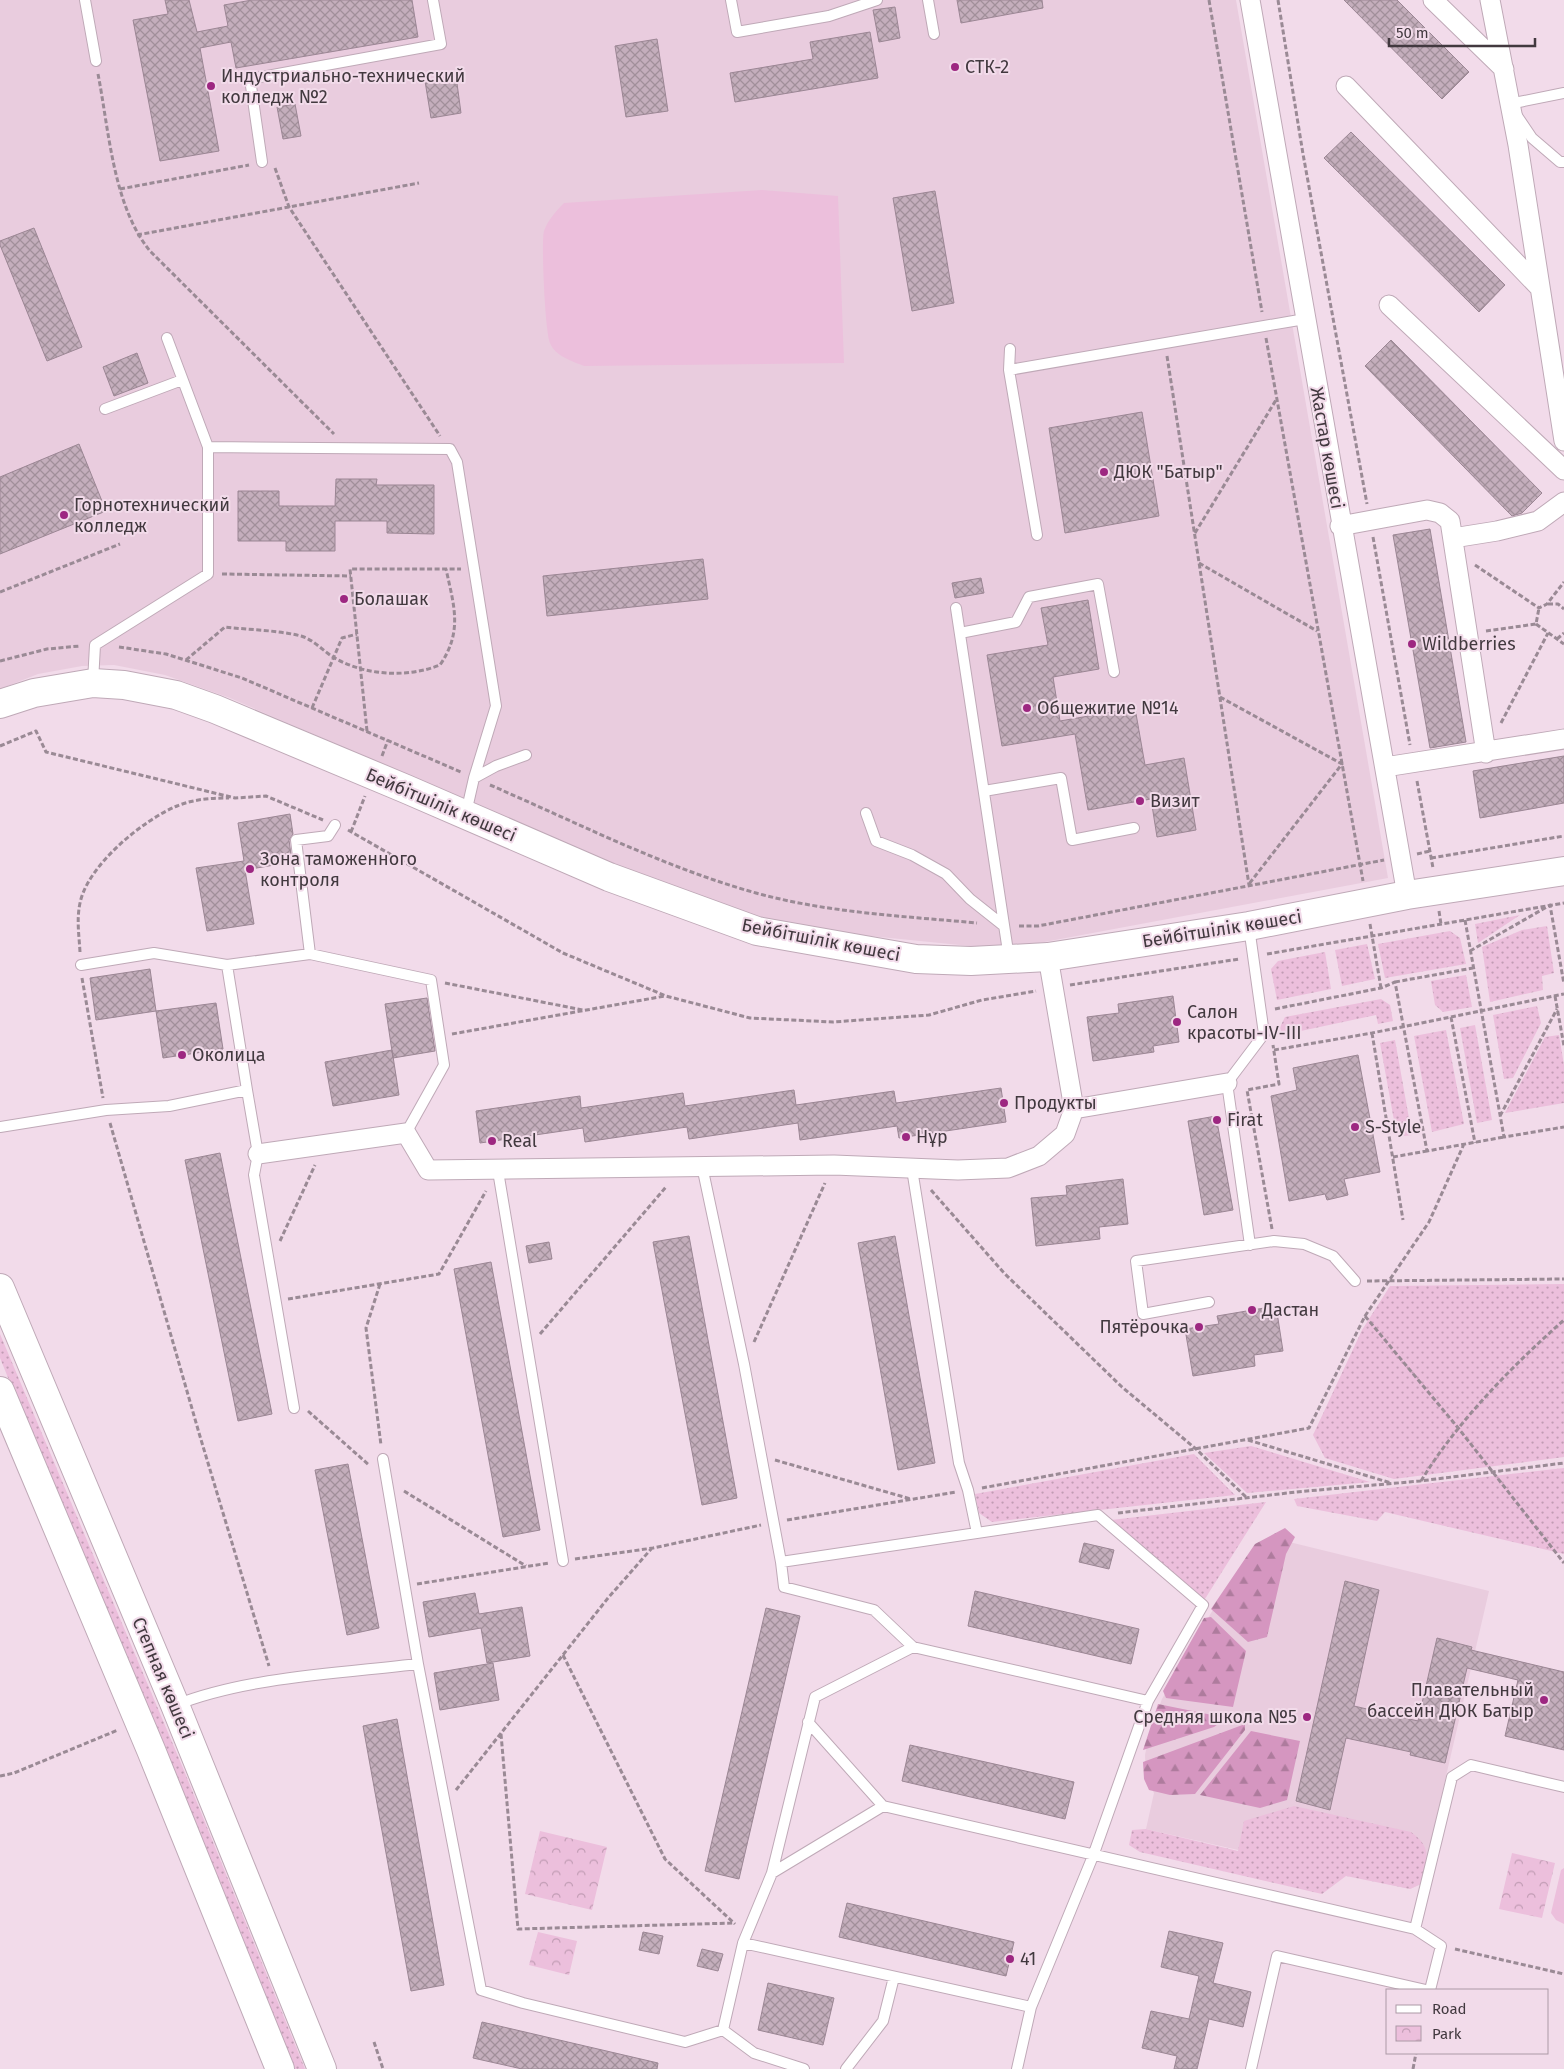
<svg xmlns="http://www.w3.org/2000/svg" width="1564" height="2069" viewBox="0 0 1564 2069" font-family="'Fira Sans',sans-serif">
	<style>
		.built { fill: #e9ccde }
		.grass { fill: url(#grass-dots) }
		.forest { fill: url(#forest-firs) }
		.park { fill: url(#park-crowns) }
		.garden { fill: #ecbfdc }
		.building { fill: url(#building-cross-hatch); stroke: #9b8694 }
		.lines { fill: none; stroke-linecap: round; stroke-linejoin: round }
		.lane-casing { stroke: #bfa9b7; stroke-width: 12 }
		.street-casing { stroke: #bfa9b7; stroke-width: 21 }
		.secondary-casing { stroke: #bfa9b7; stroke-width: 30 }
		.path { stroke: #9a8a95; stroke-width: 3; stroke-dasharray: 5 2.5; stroke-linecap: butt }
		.lane { stroke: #fff; stroke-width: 10 }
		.street { stroke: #fff; stroke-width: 19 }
		.secondary { stroke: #fff; stroke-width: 28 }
		.poi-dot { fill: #9d2781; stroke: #f2dbea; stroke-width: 2 }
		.labels { text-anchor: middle; stroke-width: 4; stroke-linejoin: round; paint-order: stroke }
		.poi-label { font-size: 18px; fill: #42393f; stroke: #f2dbea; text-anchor: start }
		.street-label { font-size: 18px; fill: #42393f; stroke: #f2dbea }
	</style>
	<defs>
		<pattern id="grass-dots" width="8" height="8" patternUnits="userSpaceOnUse" patternTransform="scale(1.25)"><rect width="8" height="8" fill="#ecbfdc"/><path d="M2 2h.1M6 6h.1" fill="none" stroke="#c19cb4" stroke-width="1.8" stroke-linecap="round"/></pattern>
		<pattern id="forest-firs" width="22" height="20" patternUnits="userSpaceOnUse" patternTransform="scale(1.25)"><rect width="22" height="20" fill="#d596c0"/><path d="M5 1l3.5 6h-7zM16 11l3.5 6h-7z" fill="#ae7b9d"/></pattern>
		<pattern id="park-crowns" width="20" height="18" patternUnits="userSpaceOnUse" patternTransform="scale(1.25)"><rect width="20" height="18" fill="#ecbfdc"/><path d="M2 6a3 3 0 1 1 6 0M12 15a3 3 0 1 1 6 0" fill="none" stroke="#c19cb4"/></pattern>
		<pattern id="building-cross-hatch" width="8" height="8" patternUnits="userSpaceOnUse" patternTransform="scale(1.25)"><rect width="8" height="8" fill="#c4aebc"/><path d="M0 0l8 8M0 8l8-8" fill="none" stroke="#a18f9a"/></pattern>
	</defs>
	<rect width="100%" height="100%" fill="#f2dbea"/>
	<path class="built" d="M 0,0 L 1236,0 L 1388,878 L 1023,946 L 990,948 L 830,932 L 758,917 L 689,897 L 230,698 L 165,675 L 114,665 L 82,666 L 38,674 L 0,689 Z
		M 1273,1538 L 1489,1591 L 1421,1884 L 1410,1889 L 1146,1829 L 1154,1793 L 1146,1778 L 1145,1755 L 1149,1735 L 1162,1699 L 1211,1613 L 1256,1547 Z"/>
	<path class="grass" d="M 1520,915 L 1478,943 L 1475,924 Z
		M 1547,926 L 1554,973 L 1542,976 L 1543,990 L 1490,1002 L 1482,947 L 1522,930 Z
		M 1450,931 L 1460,938 L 1466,964 L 1385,978 L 1378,944 Z
		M 1367,944 L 1375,979 L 1342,986 L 1335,950 Z
		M 1325,952 L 1331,989 L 1277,1000 L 1271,969 L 1278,961 Z
		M 1466,975 L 1472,1007 L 1443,1012 L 1435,1005 L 1431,981 Z
		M 1381,999 L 1390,1005 L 1393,1021 L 1378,1024 L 1376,1015 L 1282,1035 L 1280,1027 L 1285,1017 Z
		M 1537,1006 L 1541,1023 L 1513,1078 L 1504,1079 L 1493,1015 Z
		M 1475,1025 L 1492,1120 L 1477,1123 L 1460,1028 Z
		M 1446,1030 L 1464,1124 L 1432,1132 L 1414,1036 Z
		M 1559,1035 L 1564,1065 L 1564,1103 L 1505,1113 L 1545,1037 Z
		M 1395,1040 L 1412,1135 L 1397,1137 L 1380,1043 Z
		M 1564,1284 L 1564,1457 L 1394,1479 L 1325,1458 L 1313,1435 L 1362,1330 L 1390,1286 Z
		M 0,1334 L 183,1768 L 305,2069 L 295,2069 L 116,1630 L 13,1390 L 0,1358 Z
		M 1251,1446 L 1370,1482 L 1247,1493 L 1204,1453 Z
		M 1194,1454 L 1235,1495 L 992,1522 L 979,1513 L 975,1494 Z
		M 1564,1468 L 1564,1554 L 1385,1512 L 1377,1521 L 1297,1506 L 1294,1499 Z
		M 1266,1502 L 1203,1602 L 1111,1520 Z
		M 1294,1806 L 1411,1832 C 1434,1849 1426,1860 1421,1884 L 1410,1889 L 1346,1876 L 1322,1894 L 1140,1852 L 1129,1845 L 1132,1830 L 1146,1829 L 1238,1851 L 1244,1821 Z"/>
	<path class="forest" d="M 1285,1528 L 1295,1537 L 1286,1554 L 1267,1637 L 1248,1642 L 1211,1609 L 1255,1544 Z
		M 1211,1617 L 1246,1651 L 1233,1707 L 1166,1698 L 1163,1691 L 1204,1618 Z
		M 1158,1704 L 1227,1718 L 1214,1727 L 1143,1750 Z
		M 1245,1724 L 1245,1730 L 1195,1794 L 1170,1795 L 1149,1790 L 1144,1779 L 1143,1762 Z
		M 1251,1731 L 1300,1741 L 1287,1800 L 1260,1808 L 1200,1795 Z"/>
	<path class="park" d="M 540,1831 L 607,1847 L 592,1910 L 525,1894 Z
		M 1512,1853 L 1555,1863 L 1542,1918 L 1499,1909 Z
		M 538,1932 L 577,1941 L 569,1975 L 529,1965 Z"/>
	<path class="garden" d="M 762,190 L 838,196 L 844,363 L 584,366 C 572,361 555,356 550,343 C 545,332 541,242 544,231 C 548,220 556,211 564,203 Z
		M 1564,1868 L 1564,1924 L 1556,1920 L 1551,1913 L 1561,1870 Z"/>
	<path class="building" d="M 165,0 L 189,0 L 197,32 L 228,26 L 224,5 L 252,0 L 412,0 L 418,37 L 236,68 L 231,42 L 200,48 L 219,151 L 160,161 L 133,20 L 168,14 Z
		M 957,0 L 1042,0 L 1043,8 L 961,23 Z
		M 1344,0 L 1397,0 L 1469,72 L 1442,99 Z
		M 895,7 L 900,38 L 879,42 L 873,10 Z
		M 870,32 L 878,78 L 735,102 L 730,73 L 813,59 L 810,42 Z
		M 657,39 L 668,111 L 626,117 L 615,46 Z
		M 456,76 L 461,113 L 431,118 L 425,81 Z
		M 295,104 L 301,136 L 283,139 L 277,107 Z
		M 1351,132 L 1505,285 L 1479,312 L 1324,158 Z
		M 935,191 L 954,303 L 912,311 L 893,198 Z
		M 34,228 L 82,347 L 47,361 L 0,245 L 0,241 Z
		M 1391,340 L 1542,493 L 1522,513 L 1512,516 L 1365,366 Z
		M 137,353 L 148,383 L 114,396 L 103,367 Z
		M 1142,412 L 1159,516 L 1065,533 L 1049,428 Z
		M 79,444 L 106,511 L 0,554 L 0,477 Z
		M 336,479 L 377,479 L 376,485 L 434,485 L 434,534 L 387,533 L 387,521 L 335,521 L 335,551 L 286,551 L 286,541 L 238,541 L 238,491 L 279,491 L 279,506 L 335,506 Z
		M 1430,529 L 1466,742 L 1430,748 L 1393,535 Z
		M 703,559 L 708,599 L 547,616 L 543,576 Z
		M 981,578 L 984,593 L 955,598 L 952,583 Z
		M 1088,600 L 1099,669 L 1053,677 L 1060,721 L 1135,708 L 1145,765 L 1184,758 L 1196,830 L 1157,837 L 1151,799 L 1088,810 L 1075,734 L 1002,746 L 987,655 L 1048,645 L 1041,608 Z
		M 1564,756 L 1564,803 L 1480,818 L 1473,771 Z
		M 290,814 L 293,834 L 289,840 L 292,862 L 245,870 L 254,924 L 207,931 L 196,868 L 244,861 L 238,823 Z
		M 150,969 L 156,1011 L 96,1020 L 90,978 Z
		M 1173,996 L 1179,1042 L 1153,1046 L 1154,1052 L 1093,1061 L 1087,1017 L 1119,1013 L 1118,1004 Z
		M 427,998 L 435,1051 L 393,1058 L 385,1004 Z
		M 216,1003 L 223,1049 L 163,1058 L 156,1011 Z
		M 392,1050 L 399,1095 L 333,1106 L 325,1062 Z
		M 1358,1055 L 1380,1172 L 1344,1179 L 1348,1195 L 1327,1200 L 1325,1194 L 1289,1201 L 1271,1096 L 1297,1090 L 1293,1068 Z
		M 1001,1088 L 1006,1122 L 899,1138 L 897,1126 L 800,1140 L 798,1123 L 689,1139 L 687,1127 L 585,1142 L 583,1128 L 480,1143 L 476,1111 L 580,1096 L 581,1108 L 683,1093 L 685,1106 L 794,1090 L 796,1105 L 894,1091 L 896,1103 Z
		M 1216,1116 L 1233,1210 L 1204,1215 L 1188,1121 Z
		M 220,1153 L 272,1414 L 238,1421 L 185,1160 Z
		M 1123,1179 L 1128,1224 L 1099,1227 L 1100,1239 L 1036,1246 L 1031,1198 L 1067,1195 L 1066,1186 Z
		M 689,1236 L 737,1498 L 702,1505 L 653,1242 Z
		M 895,1236 L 935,1463 L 898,1470 L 858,1243 Z
		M 549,1242 L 552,1259 L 529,1263 L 526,1246 Z
		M 491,1262 L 540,1530 L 503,1537 L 454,1269 Z
		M 1276,1306 L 1283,1351 L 1254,1355 L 1255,1366 L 1193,1376 L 1185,1329 L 1219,1324 L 1217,1316 Z
		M 348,1464 L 379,1628 L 347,1635 L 315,1470 Z
		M 1084,1543 L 1114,1550 L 1109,1569 L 1079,1562 Z
		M 1345,1581 L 1379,1590 L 1354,1706 L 1418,1721 L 1437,1638 L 1472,1647 L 1471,1650 L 1564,1672 L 1564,1750 L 1505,1736 L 1518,1680 L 1467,1668 L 1445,1763 L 1410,1755 L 1411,1752 L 1346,1738 L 1330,1810 L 1296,1801 Z
		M 975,1591 L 1139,1629 L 1131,1664 L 968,1626 Z
		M 475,1593 L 479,1614 L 522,1607 L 530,1656 L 487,1663 L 481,1628 L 429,1637 L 423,1602 Z
		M 766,1608 L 800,1616 L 739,1879 L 705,1871 Z
		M 493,1663 L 499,1700 L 440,1710 L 434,1673 Z
		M 397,1719 L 444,1985 L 411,1991 L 363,1726 Z
		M 910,1745 L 1074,1782 L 1065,1819 L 902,1781 Z
		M 847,1903 L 1014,1942 L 1006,1976 L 839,1937 Z
		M 1169,1931 L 1223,1943 L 1213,1983 L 1251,1992 L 1243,2027 L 1209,2019 L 1197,2069 L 1174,2069 L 1177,2056 L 1142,2048 L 1151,2011 L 1189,2019 L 1199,1976 L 1161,1967 Z
		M 643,1932 L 663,1936 L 659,1954 L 639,1950 Z
		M 702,1949 L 723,1954 L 718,1971 L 697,1966 Z
		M 768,1983 L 834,1998 L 823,2045 L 758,2030 Z
		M 482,2022 L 658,2063 L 657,2069 L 522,2069 L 473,2058 Z"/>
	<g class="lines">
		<g class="lane-casing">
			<path id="lane" d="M 85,0 L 96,61
				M 731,0 L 737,32 L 829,16 L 877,0
				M 928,0 L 934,34
				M 1564,93 L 1509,104 L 1532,138 L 1560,162 L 1564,162
				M 262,162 L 250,79 L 441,44 L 433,0
				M 167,338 L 208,447
				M 1010,349 L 1009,370 L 1305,319
				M 1009,370 L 1037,535
				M 105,409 L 182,380
				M 956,608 L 1009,958
				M 960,633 L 1016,622 L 1029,597 L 1098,584 L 1114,672
				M 93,682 L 95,645 L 208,574 L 208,447 L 450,449 L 457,462 L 496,706 L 474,778 L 466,813
				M 474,778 L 496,766 L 526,755
				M 984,791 L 1061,778 L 1072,840 L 1134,828
				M 866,813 L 876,841 L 912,855 L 946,874 L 970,899 L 1004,926
				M 1249,927 L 1264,1034 L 1227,1083 L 1250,1245
				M 310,954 L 296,840 L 328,836 L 335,825
				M 81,965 L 154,953 L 227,965
				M 247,1090 L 227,965 L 310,954 L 431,980 L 444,1065 L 406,1133
				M 0,1127 L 106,1110 L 169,1106 L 247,1090 L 258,1154 L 254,1175 L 294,1408
				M 702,1166 L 744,1364 L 781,1562 L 1098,1515 L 1203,1605 L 1148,1701 L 1093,1856 L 1031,2007
				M 912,1169 L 959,1463 L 968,1490 L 977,1533
				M 498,1171 L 563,1561
				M 1209,1302 L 1143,1314 L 1136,1261 L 1274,1241 L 1304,1244 L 1333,1256 L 1355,1281
				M 383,1459 L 418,1664 L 481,1990 L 523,2003 L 685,2042 L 723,2030 L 743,1943 L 1031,2007 L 1017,2069
				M 781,1562 L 784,1587 L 874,1610 L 913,1647 L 1148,1701
				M 176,1705 C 246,1677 342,1673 418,1664
				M 808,1722 L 883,1806
				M 772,1873 L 815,1697 L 913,1647
				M 1415,1929 L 1452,1777 L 1471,1765 L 1564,1787
				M 743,1943 L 772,1873 L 883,1806 L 1415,1929 L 1441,1946 L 1430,1990
				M 723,2030 L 754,2053 L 804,2069
				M 846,2069 L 883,2021 L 894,1977
				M 1251,2069 L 1277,1956 L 1426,1990"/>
		</g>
		<g class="street-casing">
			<path id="street" d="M 1250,0 L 1407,895
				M 1433,0 L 1504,69
				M 1490,0 L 1518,145 L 1564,441
				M 1346,86 L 1540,288
				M 1389,305 L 1564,470
				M 1340,526 L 1427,510 L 1440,513 L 1450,521 L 1486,753
				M 1453,538 L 1497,531 L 1538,521 L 1564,502
				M 1385,767 L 1564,739
				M 1048,957 L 1074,1109
				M 258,1154 L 406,1133 L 428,1170 L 834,1165 L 958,1170 L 1008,1168 L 1039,1156 L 1065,1134 L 1074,1109 L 1227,1083"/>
		</g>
		<g class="secondary-casing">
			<path id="secondary" d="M 0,704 L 34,693 L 93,683 L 124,685 L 176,695 L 215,709 L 406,789 L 609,877 L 757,931 L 916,959 L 971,961 L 1048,957 L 1249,926 L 1407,895 L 1564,871
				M 0,1288 L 175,1705 L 322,2069
				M 0,1391 L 151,1750 L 280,2069"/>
		</g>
		<path class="path" d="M 1209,0 L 1262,312
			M 1278,0 L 1303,154 L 1367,504
			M 98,74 C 109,130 113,206 150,251 L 334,434
			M 275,168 L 289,207 L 440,436
			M 120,189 L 249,165
			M 137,235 L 419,183
			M 1266,338 L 1363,881
			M 1167,356 L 1249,885
			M 1195,533 L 1276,400
			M 1373,537 L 1410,745
			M 1199,563 L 1317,631
			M 1475,565 L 1539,608 L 1547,604 L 1564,582
			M 222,574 L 351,576
			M 0,592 L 120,544
			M 1548,604 L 1558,604 L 1564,609
			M 1536,624 L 1564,644
			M 1486,631 L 1536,624 L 1539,608
			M 1557,639 L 1564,633
			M 119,647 L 166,654 L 242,678 L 461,772
			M 186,660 L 225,627 C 250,630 277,630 301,636 C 314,640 322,650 333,657 C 365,676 407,678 440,665 C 463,631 454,606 446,569
			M 0,661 L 47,649 L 80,646
			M 1220,697 L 1342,764 L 1249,884
			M 312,708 L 342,638 L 357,634
			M 1501,723 L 1548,633
			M 367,731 L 350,569 L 461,569
			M 0,746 L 36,731 L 46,752 L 235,798 L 266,796 L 323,820
			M 382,756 L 388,740
			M 1417,781 L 1433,868
			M 490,785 C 578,823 663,867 756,893 C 829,913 903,916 977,923
			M 348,830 L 563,953 L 666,996 L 750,1018 L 833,1022 L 929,1015 L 982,1000 L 1036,991
			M 351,832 L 365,796
			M 1417,854 L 1430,851
			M 1431,858 L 1564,836
			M 1439,911 L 1441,924
			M 1465,920 L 1504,1137 L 1564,1127
			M 1370,924 L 1381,988
			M 1019,926 L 1038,926 L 1384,860
			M 1470,951 L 1550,905 L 1564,984
			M 80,952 C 79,934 76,917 81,899 C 91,863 143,820 177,806 C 194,799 211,798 229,798
			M 1267,954 L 1564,903
			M 82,978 L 103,1098
			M 1395,982 L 1473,968
			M 445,983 L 583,1010
			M 1070,985 L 1239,959
			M 1555,996 L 1564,1046
			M 1275,1009 L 1381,988 L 1395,982 L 1427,1151 L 1504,1137
			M 1451,1017 L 1475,1143
			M 1372,1033 L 1403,1220
			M 452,1034 L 665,996
			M 1274,1050 L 1372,1033 L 1564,994
			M 1500,1116 L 1557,1009
			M 110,1123 L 199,1433 L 269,1666
			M 1393,1157 L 1427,1151
			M 931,1190 L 1004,1273 L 1122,1387 L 1196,1449 L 1247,1498
			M 1272,1229 L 1247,1090 L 1279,1084 L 1273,1045
			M 280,1241 L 315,1165
			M 1367,1281 L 1564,1279
			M 380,1284 L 366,1328 L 381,1445
			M 288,1299 L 439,1274 L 486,1191
			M 1365,1316 L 1459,1429 L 1564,1563
			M 540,1334 L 666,1187
			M 754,1342 L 825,1183
			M 308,1411 L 369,1465
			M 1248,1440 L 1391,1483
			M 775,1460 L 911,1499
			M 1421,1481 C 1456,1423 1513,1365 1564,1320
			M 982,1488 L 1309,1428 L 1365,1316 L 1429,1222 L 1464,1144
			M 404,1491 L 526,1566
			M 1118,1513 L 1296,1492 L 1420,1481 L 1564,1463
			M 787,1520 L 956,1492
			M 575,1559 L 653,1548 L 761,1525
			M 417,1584 L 549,1563
			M 563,1655 L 665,1859 L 735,1924
			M 501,1734 L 518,1929 L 734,1923
			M 0,1776 L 14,1773 L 118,1730
			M 456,1790 L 608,1598 L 652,1548
			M 1455,1949 L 1564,1974
			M 374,2042 L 383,2069
			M 1413,2069 L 1416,2053"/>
		<use href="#lane" class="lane"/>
		<use href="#street" class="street"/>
		<use href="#secondary" class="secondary"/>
	</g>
	<g class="poi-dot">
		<circle cx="955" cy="67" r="5"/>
		<circle cx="211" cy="86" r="5"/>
		<circle cx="1104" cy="472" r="5"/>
		<circle cx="64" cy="515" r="5"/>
		<circle cx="344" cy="599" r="5"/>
		<circle cx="1412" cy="644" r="5"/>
		<circle cx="1027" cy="708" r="5"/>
		<circle cx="1140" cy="801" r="5"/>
		<circle cx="250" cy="869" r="5"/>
		<circle cx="1177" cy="1022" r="5"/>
		<circle cx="182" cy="1055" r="5"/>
		<circle cx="1004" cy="1103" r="5"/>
		<circle cx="1217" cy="1120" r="5"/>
		<circle cx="1355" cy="1127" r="5"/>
		<circle cx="906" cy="1137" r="5"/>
		<circle cx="492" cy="1141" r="5"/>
		<circle cx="1252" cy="1310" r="5"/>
		<circle cx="1199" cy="1327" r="5"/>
		<circle cx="1544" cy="1700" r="5"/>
		<circle cx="1307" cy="1717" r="5"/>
		<circle cx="1010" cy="1959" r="5"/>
	</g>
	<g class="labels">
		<g class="poi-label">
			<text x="965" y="73">СТК-2</text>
			<text x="221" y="82">Индустриально-технический<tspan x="221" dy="21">колледж №2</tspan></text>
			<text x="1114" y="478">ДЮК "Батыр"</text>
			<text x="74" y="511">Горнотехнический<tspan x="74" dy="21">колледж</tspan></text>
			<text x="354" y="605">Болашак</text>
			<text x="1422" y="650">Wildberries</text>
			<text x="1037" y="714">Общежитие №14</text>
			<text x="1150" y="807">Визит</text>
			<text x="260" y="865">Зона таможенного<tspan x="260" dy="21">контроля</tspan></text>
			<text x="1187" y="1018">Салон<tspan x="1187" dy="21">красоты-IV-III</tspan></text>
			<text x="192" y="1061">Околица</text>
			<text x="1014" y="1109">Продукты</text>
			<text x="1227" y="1126">Firat</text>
			<text x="1365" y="1133">S-Style</text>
			<text x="916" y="1143">Нұр</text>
			<text x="502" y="1147">Real</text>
			<text x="1262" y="1316">Дастан</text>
			<text x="1189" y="1333" text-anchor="end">Пятёрочка</text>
			<text x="1534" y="1696" text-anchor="end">Плавательный<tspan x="1534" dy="21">бассейн ДЮК Батыр</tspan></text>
			<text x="1297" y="1723" text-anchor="end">Средняя школа №5</text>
			<text x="1020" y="1965">41</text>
		</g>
		<g class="street-label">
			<text transform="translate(1327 448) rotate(80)" y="6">Жастар көшесі</text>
			<text transform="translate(441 805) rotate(23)" y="6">Бейбітшілік көшесі</text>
			<text transform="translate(1222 929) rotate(-9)" y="6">Бейбітшілік көшесі</text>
			<text transform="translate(821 940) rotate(11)" y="6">Бейбітшілік көшесі</text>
			<text transform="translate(163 1678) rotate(67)" y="6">Степная көшесі</text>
		</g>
	</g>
	<rect x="1386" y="1989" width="162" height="65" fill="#f2dbea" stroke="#ac9aa6"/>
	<rect x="1396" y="2005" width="25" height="8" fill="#ffffff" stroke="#ac9aa6"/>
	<text x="1432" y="2014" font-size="15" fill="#42393f">Road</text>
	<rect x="1396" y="2026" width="25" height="15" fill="url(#park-crowns)" stroke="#ac9aa6"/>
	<text x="1432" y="2039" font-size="15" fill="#42393f">Park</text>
	<path d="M1389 38v8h146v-8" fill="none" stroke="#42393f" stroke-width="2.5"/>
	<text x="1396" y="38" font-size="15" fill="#42393f" stroke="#f2dbea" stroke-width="4" paint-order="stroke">50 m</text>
</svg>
